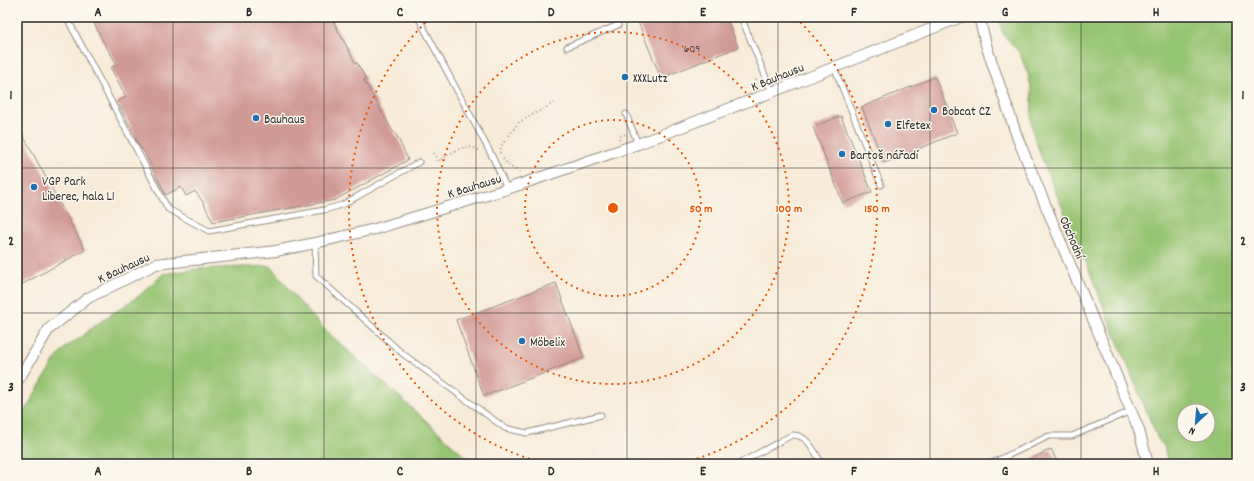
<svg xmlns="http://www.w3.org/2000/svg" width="1254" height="481" viewBox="0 0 1254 481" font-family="Dekko,sans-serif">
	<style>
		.green { fill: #95c472; stroke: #60784e; fill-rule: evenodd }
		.building { fill: #d19b95 }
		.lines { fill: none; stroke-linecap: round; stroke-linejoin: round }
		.lane-casing { stroke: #928b82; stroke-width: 7 }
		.street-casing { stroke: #928b82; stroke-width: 12 }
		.path { stroke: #928b82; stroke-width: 2; stroke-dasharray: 1 3; stroke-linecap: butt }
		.lane { stroke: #fff; stroke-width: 5 }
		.street { stroke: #fff; stroke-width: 10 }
		.grid { fill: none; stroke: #2b2b2b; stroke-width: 1; stroke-opacity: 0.55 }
		.ring { fill: none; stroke: #e8590c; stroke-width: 2; stroke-dasharray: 2 4 }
		.poi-dot { fill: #1f6fb2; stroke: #fbf7ec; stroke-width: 1.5 }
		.labels { text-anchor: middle; stroke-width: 3; stroke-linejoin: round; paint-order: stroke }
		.number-label { font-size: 11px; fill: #544746 }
		.street-label { font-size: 13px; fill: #2b2b2b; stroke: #fbf7ec }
		.poi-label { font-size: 13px; fill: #2b2b2b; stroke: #fbf7ec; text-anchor: start }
		.centre { fill: #e8590c; stroke: #fbf7ec; stroke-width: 2 }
		.ring-label { font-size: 12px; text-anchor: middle; font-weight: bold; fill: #e8590c; stroke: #fbf7ec; stroke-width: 3; stroke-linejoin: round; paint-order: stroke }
		.neatline { fill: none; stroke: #2b2b2b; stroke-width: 1.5 }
		.grid-label { font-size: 13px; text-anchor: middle; font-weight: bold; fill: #2b2b2b }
	</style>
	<rect width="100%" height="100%" fill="#fbf7ec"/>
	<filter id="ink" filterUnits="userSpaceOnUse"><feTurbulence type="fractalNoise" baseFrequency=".025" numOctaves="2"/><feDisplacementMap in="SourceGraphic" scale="8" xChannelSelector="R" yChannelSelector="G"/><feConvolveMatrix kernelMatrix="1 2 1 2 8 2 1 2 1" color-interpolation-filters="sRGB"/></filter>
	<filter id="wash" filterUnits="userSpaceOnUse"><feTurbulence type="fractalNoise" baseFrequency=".012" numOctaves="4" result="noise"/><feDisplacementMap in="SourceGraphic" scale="16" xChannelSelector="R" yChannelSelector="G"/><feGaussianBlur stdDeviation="0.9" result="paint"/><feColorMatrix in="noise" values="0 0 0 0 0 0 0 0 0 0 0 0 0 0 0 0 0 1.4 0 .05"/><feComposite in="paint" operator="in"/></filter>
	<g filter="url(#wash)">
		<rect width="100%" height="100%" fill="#f8ebd8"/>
		<path class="green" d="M 998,17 L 1237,17 L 1237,464 L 1176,464 L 1167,459 L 1164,446 L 1158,439 L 1112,328 L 1088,267 L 1045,167 L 1034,136 L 1031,122 L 1032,101 L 1031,88 L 1028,74 L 1019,52 L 1003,34 ZM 1184,411 L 1208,411 L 1208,435 L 1184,435 Z
			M 271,266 L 297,299 L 324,329 L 465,456 L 478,464 L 17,464 L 17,420 L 22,415 L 55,360 L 67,346 L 82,337 L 94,326 L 139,296 L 163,274 L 198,269 Z"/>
		<g id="blocks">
			<path class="building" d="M 91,17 L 331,17 L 356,64 L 357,63 L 366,79 L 364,80 L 392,130 L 397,136 L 408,160 L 335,200 L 213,222 L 203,202 L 195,191 L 186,196 L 181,187 L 166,195 L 143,150 L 138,144 L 134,134 L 131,129 L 132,129 L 117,102 L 126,97 L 111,68 L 117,64 L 105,45 Z
				M 636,17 L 726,17 L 738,47 L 661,78 Z
				M 935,77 L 957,133 L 884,163 L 862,107 Z
				M 841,116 L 872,192 L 843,203 L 813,127 Z
				M 17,124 L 85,250 L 17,287 Z
				M 556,283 L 584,358 L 484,396 L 456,320 Z
				M 1051,449 L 1058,464 L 1021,464 Z"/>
		</g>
	</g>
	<g filter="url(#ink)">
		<use href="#blocks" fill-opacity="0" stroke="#928b82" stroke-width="1"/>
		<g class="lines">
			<g class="lane-casing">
				<path id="lane" d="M 68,17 L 68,20 L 168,209 L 209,231 L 324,210 L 342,205 L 419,162
					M 418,17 L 492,156 L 507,189
					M 741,17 L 772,92
					M 567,47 L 618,25
					M 834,67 L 881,185
					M 626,114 L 638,144
					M 315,243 L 316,276 L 403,354 L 505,428 L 527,433 L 601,415
					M 738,464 L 792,435 C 808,434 815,453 822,464
					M 990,464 L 1049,436 L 1072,436 L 1131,411"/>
			</g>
			<g class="street-casing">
				<path id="street" d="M 979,17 L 987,48 L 1018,139 L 1139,430 L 1148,464
					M 17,382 L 49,329 L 88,298 L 156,264 L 276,251 L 315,243 L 375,229 L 507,189 L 638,144 L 772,92 L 961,17"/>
			</g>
			<path class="path" d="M 754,88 L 756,83 L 756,77
				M 619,140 L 621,136 L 626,134
				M 434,153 L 439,161 C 452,153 464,142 479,150
				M 500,153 L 501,146 L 519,122 L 556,102
				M 503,159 C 508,165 514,170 522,172"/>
			<use href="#lane" class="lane"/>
			<use href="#street" class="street"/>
		</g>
	</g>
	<path class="grid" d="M 173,17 L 173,464M 324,17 L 324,464M 476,17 L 476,464M 627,17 L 627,464M 778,17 L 778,464M 930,17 L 930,464M 1081,17 L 1081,464M 17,168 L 1237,168M 17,313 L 1237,313"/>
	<g class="ring">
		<circle cx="613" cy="208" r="88"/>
		<circle cx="613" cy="208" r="176"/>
		<path d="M547 464A264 264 0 0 1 430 18M796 18A264 264 0 0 1 679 464"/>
	</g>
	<g class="poi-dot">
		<circle cx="625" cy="77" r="4"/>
		<circle cx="934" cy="110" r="4"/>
		<circle cx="256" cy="118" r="4"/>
		<circle cx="888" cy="124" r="4"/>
		<circle cx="842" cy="154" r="4"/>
		<circle cx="34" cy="187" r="4"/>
		<circle cx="522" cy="341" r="4"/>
	</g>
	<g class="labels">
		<g class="number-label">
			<text x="692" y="52">609</text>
		</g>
		<g class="street-label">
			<text transform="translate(777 76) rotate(-22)" y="5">K Bauhausu</text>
			<text transform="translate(474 185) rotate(-17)" y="5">K Bauhausu</text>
			<text transform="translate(1073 237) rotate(67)" y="5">Obchodní</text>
			<text transform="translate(123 267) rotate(-25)" y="5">K Bauhausu</text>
		</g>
		<g class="poi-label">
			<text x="633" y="82">XXXLutz</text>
			<text x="942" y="115">Bobcat CZ</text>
			<text x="264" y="123">Bauhaus</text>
			<text x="896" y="129">Elfetex</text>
			<text x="850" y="159">Bartoš nářadí</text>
			<text x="42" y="185">VGP Park<tspan x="42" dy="15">Liberec, hala L1</tspan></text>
			<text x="530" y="346">Möbelix</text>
		</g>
	</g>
	<circle cx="613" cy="208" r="6" class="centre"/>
	<g class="ring-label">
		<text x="701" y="212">50 m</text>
		<text x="789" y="212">100 m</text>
		<text x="877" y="212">150 m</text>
	</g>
	<rect width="1254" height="481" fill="none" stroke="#fbf7ec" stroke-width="44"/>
	<g transform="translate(1196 423) rotate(206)"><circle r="19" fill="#fbf7ec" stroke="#a8a59f"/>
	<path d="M0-3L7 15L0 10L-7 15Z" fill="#1f6fb2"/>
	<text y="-6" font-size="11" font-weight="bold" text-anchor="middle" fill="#2b2b2b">N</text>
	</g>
	<rect x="22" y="22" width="1210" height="437" class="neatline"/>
	<g class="grid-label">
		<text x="98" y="16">A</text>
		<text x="249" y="16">B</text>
		<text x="400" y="16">C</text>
		<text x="551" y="16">D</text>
		<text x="703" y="16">E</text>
		<text x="854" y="16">F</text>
		<text x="1005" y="16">G</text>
		<text x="1156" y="16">H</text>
		<text x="11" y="99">1</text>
		<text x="1243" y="99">1</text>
		<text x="11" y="245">2</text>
		<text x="1243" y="245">2</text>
		<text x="11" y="391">3</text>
		<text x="1243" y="391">3</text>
		<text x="98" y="475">A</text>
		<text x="249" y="475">B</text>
		<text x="400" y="475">C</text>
		<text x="551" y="475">D</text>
		<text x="703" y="475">E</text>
		<text x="854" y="475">F</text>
		<text x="1005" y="475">G</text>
		<text x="1156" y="475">H</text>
	</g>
</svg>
